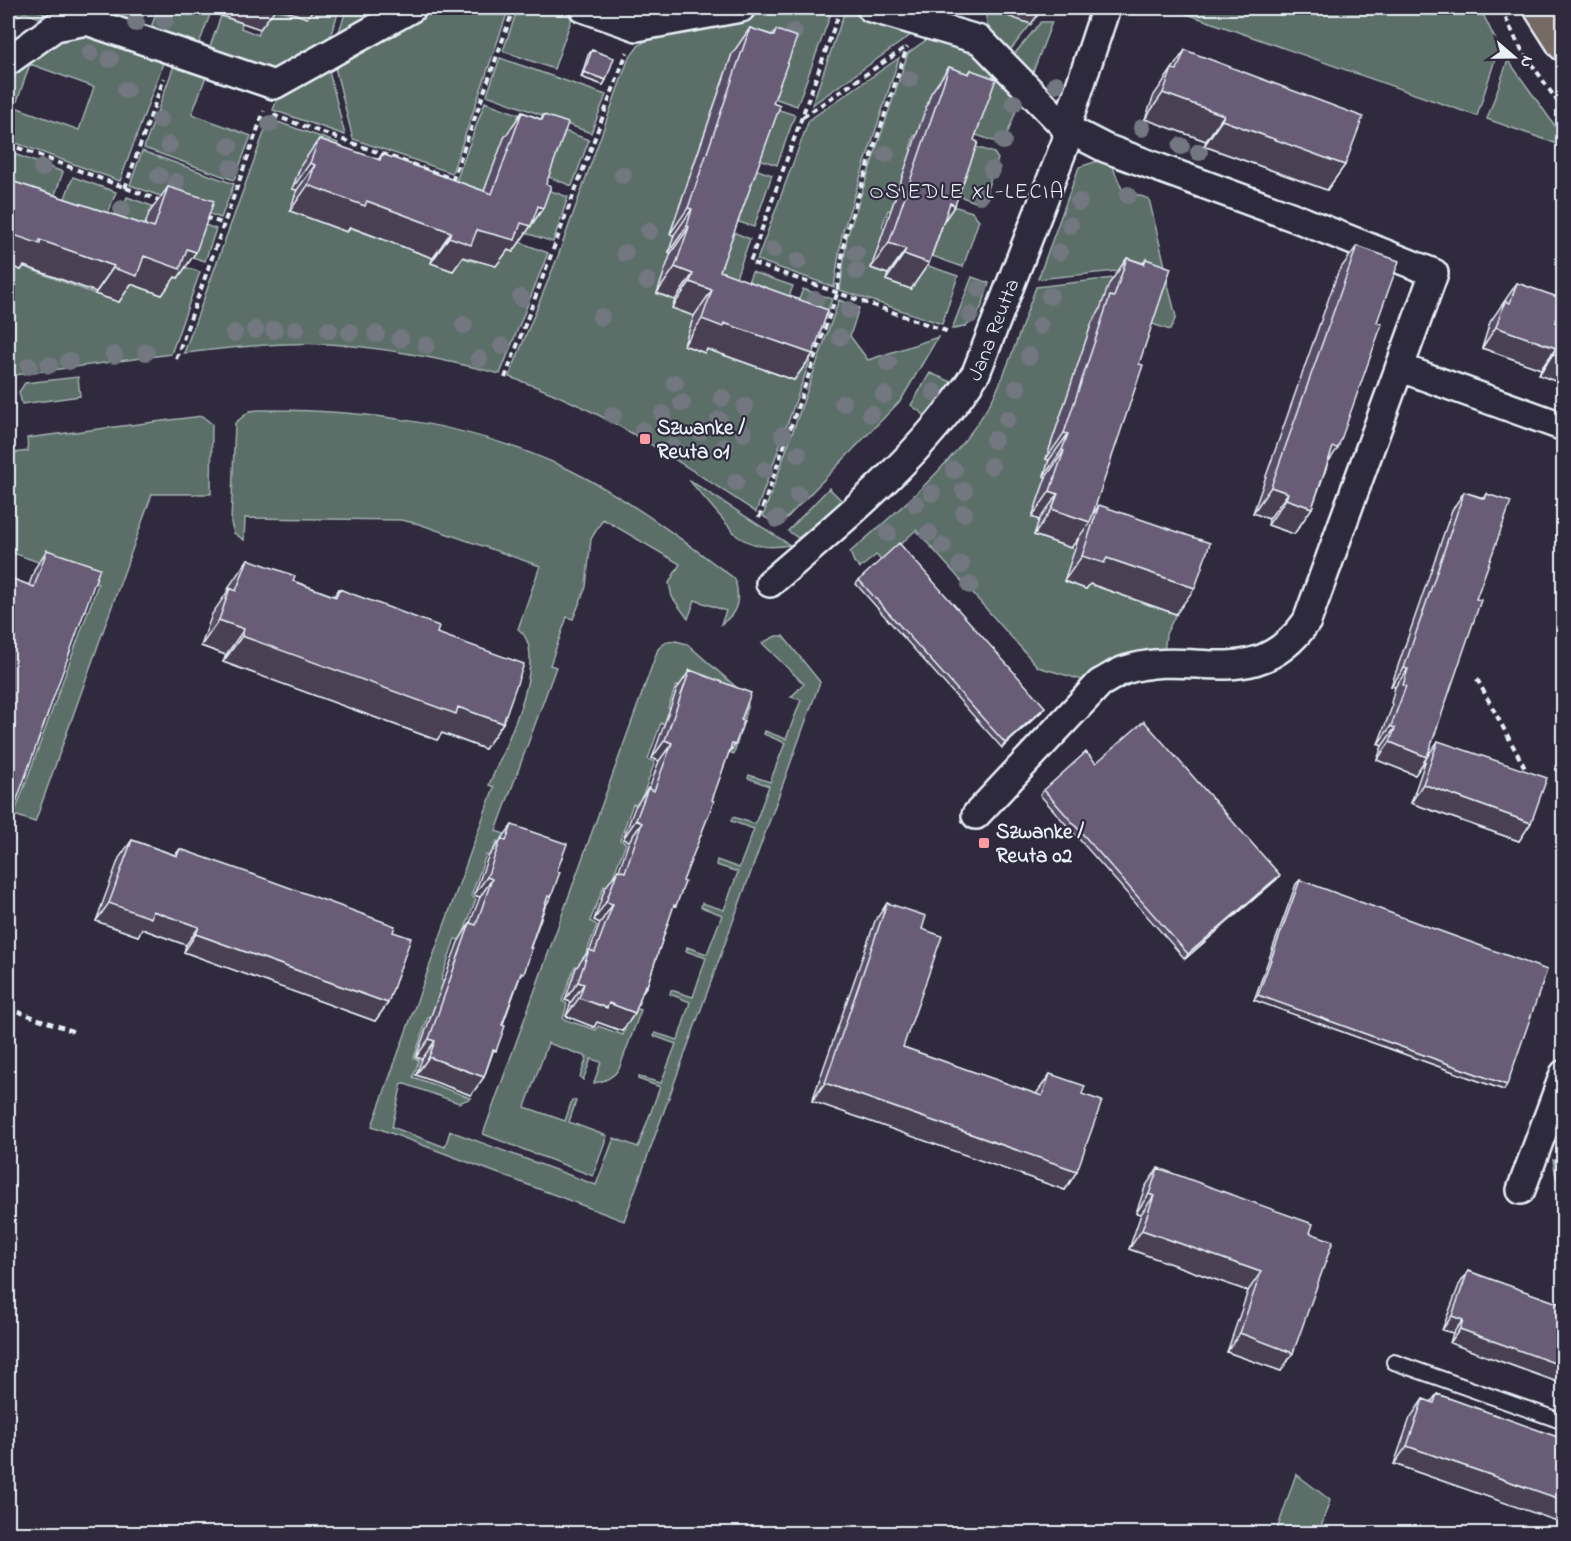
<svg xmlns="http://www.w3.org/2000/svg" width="1571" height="1541" viewBox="0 0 1571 1541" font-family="'Indie Flower',sans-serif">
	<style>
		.green { fill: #5b6e67; stroke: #a2b0b0; stroke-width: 1.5; fill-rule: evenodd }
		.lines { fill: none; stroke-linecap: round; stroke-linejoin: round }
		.service-casing { stroke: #e8f1f8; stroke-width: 18 }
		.minor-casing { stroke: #e8f1f8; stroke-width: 32 }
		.primary-casing { stroke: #e8f1f8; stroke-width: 38 }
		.path { stroke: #e8f1f8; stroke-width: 4; stroke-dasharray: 6 4.5; stroke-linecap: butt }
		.service { stroke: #2f2a3d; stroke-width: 14 }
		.minor { stroke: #2f2a3d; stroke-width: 27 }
		.primary { stroke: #756964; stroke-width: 33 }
		.tree { fill: #727780 }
		.wall { fill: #594e66; stroke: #e8f1f8; stroke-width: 1.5 }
		.shaded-wall { fill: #484053; stroke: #e8f1f8; stroke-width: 1.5 }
		.building { fill: #675b77; stroke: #e8f1f8; stroke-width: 1.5 }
		.poi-dot { fill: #ff9aa2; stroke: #2f2a3d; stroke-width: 2 }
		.labels { text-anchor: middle; stroke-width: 4.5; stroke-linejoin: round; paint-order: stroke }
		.street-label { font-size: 21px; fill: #e8f1f8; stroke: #2f2a3d }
		.poi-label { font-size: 21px; font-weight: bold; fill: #e8f1f8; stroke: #2f2a3d; text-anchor: start }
		.neighbourhood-label { font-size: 22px; letter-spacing: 1.5px; fill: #e8f1f8; stroke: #2f2a3d }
	</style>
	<rect width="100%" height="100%" fill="#2f2a3d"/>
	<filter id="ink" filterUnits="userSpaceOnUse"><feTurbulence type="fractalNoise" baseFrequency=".0167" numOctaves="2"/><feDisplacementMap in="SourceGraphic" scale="12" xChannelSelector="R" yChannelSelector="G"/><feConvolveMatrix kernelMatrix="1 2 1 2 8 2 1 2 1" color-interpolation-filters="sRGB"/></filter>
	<g filter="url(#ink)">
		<path class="green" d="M 8,8 L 29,8 L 45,13 L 40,18 L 25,13 L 8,20 Z
			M 80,8 L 146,8 L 138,29 L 79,10 Z
			M 158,8 L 198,8 L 211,12 L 197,49 L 149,33 Z
			M 268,8 L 307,17 L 311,8 L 340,8 L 326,48 L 270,72 L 208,52 L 221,16 L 242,23 L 241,28 L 258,35 Z
			M 347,8 L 396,8 L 335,43 Z
			M 429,8 L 509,8 L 452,173 L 353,139 L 334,63 Z
			M 518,8 L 562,8 L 574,12 L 554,69 L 503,51 Z
			M 783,8 L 833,8 L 797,106 L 768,96 L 732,54 L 670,233 L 674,235 L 669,252 L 671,253 L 657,294 L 675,300 L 673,308 L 694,316 L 684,345 L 706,349 L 794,380 L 788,328 L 803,289 L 832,299 L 756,512 C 677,460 600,407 509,377 L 558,256 L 628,60 L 639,45 L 665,29 Z
			M 846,8 L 918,30 L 812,105 Z
			M 986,8 L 1031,24 L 1007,54 C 994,39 984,28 986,8 Z
			M 1170,8 L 1480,8 L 1499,47 L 1477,116 Z
			M 1041,22 L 1052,22 L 1030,80 L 1011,58 Z
			M 86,32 L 165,58 L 120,181 L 8,140 L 8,72 L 55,38 ZM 30,64 L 94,87 L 79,130 L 15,107 Z
			M 933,35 L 977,48 L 1022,95 L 1005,140 L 999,143 L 968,132 L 914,136 L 910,149 L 912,151 L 891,211 L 888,210 L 882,227 L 885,228 L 872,269 L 888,274 L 887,280 L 920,263 L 958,276 L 942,324 L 840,290 L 847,237 L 908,53 Z
			M 500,58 L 606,95 L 591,133 L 487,95 Z
			M 899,58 L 842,234 L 834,287 L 757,260 L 809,120 Z
			M 176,60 L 208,71 L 192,114 L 251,136 L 234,180 L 144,148 Z
			M 1508,60 L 1563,137 L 1563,146 L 1487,119 Z
			M 328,67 L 345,135 L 273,110 L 279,93 Z
			M 485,102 L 589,140 L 572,186 L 541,174 L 489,179 L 483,195 L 444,214 Z
			M 764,105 L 795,115 L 777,165 L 753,157 Z
			M 269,119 L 338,143 L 328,174 L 297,190 L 290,211 L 349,227 L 433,258 L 431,262 L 458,256 L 475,262 L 517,241 L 548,253 L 500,374 C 443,359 386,347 327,344 C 279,342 231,348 184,353 Z
			M 964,143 L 994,153 L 998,159 L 983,200 L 978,203 L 951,193 Z
			M 142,151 L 234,184 L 221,218 L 130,185 Z
			M 14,154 L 63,172 L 44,226 L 8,213 L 8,171 Z
			M 1104,159 L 1110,161 L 1122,189 L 1149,199 L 1165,266 L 1038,279 L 1079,167 Z
			M 746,166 L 772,175 L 754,227 L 730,219 Z
			M 73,177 L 116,192 L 97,242 L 54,227 Z
			M 537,186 L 568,197 L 553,242 L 526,233 Z
			M 127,197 L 216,229 L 205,261 L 186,255 L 150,213 L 141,238 L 107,248 Z
			M 947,204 L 972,212 L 979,220 L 963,267 L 924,253 Z
			M 723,228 L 750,239 L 735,280 L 706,287 Z
			M 8,265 L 21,270 L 22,266 L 95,294 L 182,266 L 200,272 L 171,354 L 8,376 Z
			M 752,272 L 793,286 L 779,324 L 737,309 Z
			M 1165,272 L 1176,317 L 1170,330 L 1144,321 L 1092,323 L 1046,459 L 1049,460 L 1044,475 L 1046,477 L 1032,517 L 1039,520 L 1034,535 L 1075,549 L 1088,583 L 1176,614 L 1166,634 L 1164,655 L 1089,682 L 1038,667 L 916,530 L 882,561 L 876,555 L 860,568 L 854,562 L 850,552 C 902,508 960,458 993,398 C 1011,363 1022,324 1036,287 Z
			M 972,277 L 989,283 C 983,304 979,328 952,329 Z
			M 839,300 L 859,308 L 850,336 L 868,360 L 938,337 L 901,400 L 779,526 L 763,516 Z
			M 930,373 L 952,382 L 927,417 L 911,405 Z
			M 78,377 L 80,396 L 22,404 L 19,392 L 25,383 Z
			M 258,410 C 365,409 470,423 568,469 C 628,498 681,539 735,579 C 740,598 739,613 721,624 L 726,611 L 695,600 L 688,619 L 672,597 L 669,583 L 680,564 L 603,519 L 591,539 L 586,587 L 573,619 L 567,617 L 550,665 L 556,667 L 496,831 L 552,851 L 556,862 L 497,841 L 491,856 L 486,855 L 471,896 L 476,899 L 461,940 L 455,939 L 441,980 L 446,983 L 434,1019 L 428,1017 L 414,1058 L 419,1060 L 413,1077 L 471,1098 L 459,1103 L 402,1083 L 392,1127 L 445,1147 L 450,1131 L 596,1185 L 614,1138 L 638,1147 L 660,1087 L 638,1079 L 639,1077 L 661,1083 L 676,1044 L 654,1036 L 655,1033 L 678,1040 L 690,1002 L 670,994 L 671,990 L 693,997 L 706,958 L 686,951 L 687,947 L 707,954 L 722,915 L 701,907 L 702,903 L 724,910 L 738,872 L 716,865 L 717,860 L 739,868 L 754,829 L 731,821 L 733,817 L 755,824 L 769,786 L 748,778 L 749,775 L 770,782 L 785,743 L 764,734 L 765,731 L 786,739 L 801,700 L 791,697 L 804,684 L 762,643 L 776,636 L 783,636 L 820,682 L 624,1221 L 372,1126 L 494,787 L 489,785 C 502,752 553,655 518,629 L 540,566 L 419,524 L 401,520 L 245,518 L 244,540 L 234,533 L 231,523 L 235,423 L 250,411 Z
			M 202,416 L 212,424 L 211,494 L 152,494 L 35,822 L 14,815 L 98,584 L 8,551 L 8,534 L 12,520 L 8,520 L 8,454 L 28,451 L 27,438 Z
			M 689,480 L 790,545 C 771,548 755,548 737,536 Z
			M 829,488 L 844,503 L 798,538 L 788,531 Z
			M 676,641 L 687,644 L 744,694 L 748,704 L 734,754 L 729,752 L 741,709 L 676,686 L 668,708 L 674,709 L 668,726 L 661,723 L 648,759 L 655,762 L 639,806 L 633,804 L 620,840 L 626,843 L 609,887 L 604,886 L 590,921 L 597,925 L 581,967 L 575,966 L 562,1001 L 567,1004 L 563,1019 L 596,1030 L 598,1026 L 623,1035 L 633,1007 L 641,1010 L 619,1069 C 613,1077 604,1082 594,1083 L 601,1062 L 591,1059 L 583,1080 L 580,1077 L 587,1057 L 548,1043 L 525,1107 L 565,1121 L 572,1100 L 576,1101 L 569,1122 L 607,1136 L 593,1176 L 483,1134 L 658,649 L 666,642 Z
			M 1553,1160 L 1563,1164 L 1563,1186 L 1556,1177 Z
			M 1296,1474 L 1330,1500 L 1319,1533 L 1276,1533 Z"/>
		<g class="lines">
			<g class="service-casing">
				<path id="service" d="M 1394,1362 L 1564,1422"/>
			</g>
			<g class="minor-casing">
				<g id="minor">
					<path d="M 583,8 L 637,27 L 741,8"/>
					<path d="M 871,8 L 980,40 L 1066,128 L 1105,148 L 1293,217 L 1434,273 L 1307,621 C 1254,696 1194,647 1125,670 C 1116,673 1108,679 1100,683 L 976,815"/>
					<path d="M 8,61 L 55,27 L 87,21 L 274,85 L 412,8"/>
					<path d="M 1401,368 L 1564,427"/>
					<path id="s1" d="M 770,583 C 844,520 922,455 976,373 L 1067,139 L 1066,128 L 1106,8"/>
					<path d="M 1521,1190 L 1564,1074"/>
				</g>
			</g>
			<g class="primary-casing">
				<path id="primary" d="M 1541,8 L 1564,44"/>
			</g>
			<path class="path" d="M 841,8 L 750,262 L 949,332
				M 1501,8 L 1518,44 L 1564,111
				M 273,115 L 453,179 L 514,8
				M 803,117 L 906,47
				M 8,144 L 161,201
				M 125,188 L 164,78
				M 205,217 L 224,224
				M 176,359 L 264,111
				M 505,378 L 627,52
				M 759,518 L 837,294 L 845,236 L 907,47
				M 1477,679 L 1526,770
				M 8,1008 L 75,1032"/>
			<use href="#service" class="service"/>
			<use href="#minor" class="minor"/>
			<use href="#primary" class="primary"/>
		</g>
		<g class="tree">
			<circle cx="165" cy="20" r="9"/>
			<circle cx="136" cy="23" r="9"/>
			<circle cx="794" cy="32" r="9"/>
			<circle cx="90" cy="53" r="9"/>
			<circle cx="110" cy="59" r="9"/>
			<circle cx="909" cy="79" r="9"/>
			<circle cx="1056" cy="84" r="9"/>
			<circle cx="126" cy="90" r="9"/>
			<circle cx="1014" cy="103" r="9"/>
			<circle cx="160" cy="120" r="9"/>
			<circle cx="270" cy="124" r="9"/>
			<circle cx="1142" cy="128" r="9"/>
			<circle cx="1003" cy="141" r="9"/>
			<circle cx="169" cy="145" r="9"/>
			<circle cx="229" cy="146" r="9"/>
			<circle cx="1181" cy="146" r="9"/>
			<circle cx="1199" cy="152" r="9"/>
			<circle cx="886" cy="154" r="9"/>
			<circle cx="42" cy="168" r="9"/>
			<circle cx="231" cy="168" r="9"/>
			<circle cx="992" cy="170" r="9"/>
			<circle cx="623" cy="175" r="9"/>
			<circle cx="159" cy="176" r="9"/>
			<circle cx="176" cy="182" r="9"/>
			<circle cx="981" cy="195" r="9"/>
			<circle cx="1128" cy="195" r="9"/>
			<circle cx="1079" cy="202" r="9"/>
			<circle cx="122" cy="209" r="9"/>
			<circle cx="1070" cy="225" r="9"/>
			<circle cx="649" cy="231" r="9"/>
			<circle cx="773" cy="250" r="9"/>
			<circle cx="1059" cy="252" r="9"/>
			<circle cx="625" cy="253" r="9"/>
			<circle cx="856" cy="253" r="9"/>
			<circle cx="798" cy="261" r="9"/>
			<circle cx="857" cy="271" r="9"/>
			<circle cx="647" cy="281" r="9"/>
			<circle cx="979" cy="289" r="9"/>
			<circle cx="1050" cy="296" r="9"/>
			<circle cx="521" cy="298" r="9"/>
			<circle cx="815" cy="300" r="9"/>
			<circle cx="849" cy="310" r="9"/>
			<circle cx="970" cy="315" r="9"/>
			<circle cx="601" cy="317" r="9"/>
			<circle cx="464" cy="325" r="9"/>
			<circle cx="1040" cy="326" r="9"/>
			<circle cx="296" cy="329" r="9"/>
			<circle cx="255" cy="330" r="9"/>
			<circle cx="274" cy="330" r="9"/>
			<circle cx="329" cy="330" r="9"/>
			<circle cx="350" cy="332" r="9"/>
			<circle cx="234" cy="333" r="9"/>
			<circle cx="376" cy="334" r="9"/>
			<circle cx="840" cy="337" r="9"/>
			<circle cx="400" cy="339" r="9"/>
			<circle cx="426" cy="345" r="9"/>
			<circle cx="502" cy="346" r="9"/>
			<circle cx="146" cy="352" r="9"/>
			<circle cx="114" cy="355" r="9"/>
			<circle cx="1029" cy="356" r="9"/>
			<circle cx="479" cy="359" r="9"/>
			<circle cx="69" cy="361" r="9"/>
			<circle cx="888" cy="363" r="9"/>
			<circle cx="49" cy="365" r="9"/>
			<circle cx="29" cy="366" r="9"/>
			<circle cx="675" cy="383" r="9"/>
			<circle cx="1017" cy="388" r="9"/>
			<circle cx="934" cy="392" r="9"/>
			<circle cx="884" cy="395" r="9"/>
			<circle cx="722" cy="398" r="9"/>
			<circle cx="682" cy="403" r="9"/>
			<circle cx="843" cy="403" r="9"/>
			<circle cx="745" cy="407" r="9"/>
			<circle cx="663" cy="414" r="9"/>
			<circle cx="871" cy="414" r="9"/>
			<circle cx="613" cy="415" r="9"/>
			<circle cx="1007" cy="419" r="9"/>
			<circle cx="719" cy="420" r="9"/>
			<circle cx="643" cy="430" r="9"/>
			<circle cx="700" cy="432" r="9"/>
			<circle cx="744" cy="433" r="9"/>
			<circle cx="783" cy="435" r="9"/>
			<circle cx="994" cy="440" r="9"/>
			<circle cx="725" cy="446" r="9"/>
			<circle cx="673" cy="447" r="9"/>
			<circle cx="798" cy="454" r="9"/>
			<circle cx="991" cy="466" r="9"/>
			<circle cx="765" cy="470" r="9"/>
			<circle cx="954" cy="470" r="9"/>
			<circle cx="736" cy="482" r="9"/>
			<circle cx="964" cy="491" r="9"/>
			<circle cx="932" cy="493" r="9"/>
			<circle cx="798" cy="495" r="9"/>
			<circle cx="916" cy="504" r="9"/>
			<circle cx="964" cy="513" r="9"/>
			<circle cx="777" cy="519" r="9"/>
			<circle cx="888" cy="533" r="9"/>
			<circle cx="929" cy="533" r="9"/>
			<circle cx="943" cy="546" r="9"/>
			<circle cx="961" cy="565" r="9"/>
			<circle cx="970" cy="585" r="9"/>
		</g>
		<path class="wall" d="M 750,28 L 772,35 L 776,30 L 773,103 L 720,271 L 813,354 L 794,380 L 707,349 L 705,353 L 684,345 L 694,316 L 672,308 L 675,300 L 657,293 L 671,253 L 669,252 L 674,235 L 670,234 L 732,54 Z
			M 592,50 L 606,80 L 603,85 L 581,77 L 588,55 Z
			M 1185,50 L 1345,165 L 1327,190 L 1204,146 L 1206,141 L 1145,119 L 1154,95 Z
			M 949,67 L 968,74 L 971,70 L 974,140 L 955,205 L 944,221 L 929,263 L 911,289 L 886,280 L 888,274 L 871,268 L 931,93 Z
			M 522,112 L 541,119 L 544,115 L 546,184 L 543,208 L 513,252 L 508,250 L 496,266 L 463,257 L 453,271 L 431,263 L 433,258 L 350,227 L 347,232 L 290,211 L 297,190 L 292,189 L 301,165 L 319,139 L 378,160 L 382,154 L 484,191 L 504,138 Z
			M 8,180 L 145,225 L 149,213 L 168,187 L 196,252 L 178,278 L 175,277 L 162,295 L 131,284 L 119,302 L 95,294 L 96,292 L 24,266 L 21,270 L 8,265 Z
			M 1357,246 L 1328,463 L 1312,508 L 1294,534 L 1268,525 L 1269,519 L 1253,513 L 1338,272 Z
			M 1127,258 L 1143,263 L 1146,259 L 1139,364 L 1092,516 L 1099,505 L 1176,614 L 1090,584 L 1086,589 L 1064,581 L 1079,537 L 1071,548 L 1034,535 L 1039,520 L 1032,517 L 1046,477 L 1044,476 L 1049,460 L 1046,459 L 1092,322 L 1099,312 L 1109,284 Z
			M 1517,283 L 1563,299 L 1563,384 L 1539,375 L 1541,369 L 1482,348 L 1490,322 Z
			M 1464,492 L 1484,498 L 1487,494 L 1476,599 L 1427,757 L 1438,741 L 1531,823 L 1519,841 L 1411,803 L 1426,759 L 1415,775 L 1377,760 L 1382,746 L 1378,744 L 1393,704 L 1391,703 L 1395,687 L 1391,686 L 1452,510 Z
			M 47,550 L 14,808 L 8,816 L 8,577 L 29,585 L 35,568 Z
			M 248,559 L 293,581 L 334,596 L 339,589 L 437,633 L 503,723 L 485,749 L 442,733 L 437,740 L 223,662 L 226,655 L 201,646 L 212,614 L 226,594 L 230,585 Z
			M 859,580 L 1042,711 L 1002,748 L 856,584 Z
			M 690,670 L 741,720 L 735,745 L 728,754 L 671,913 L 647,986 L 641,994 L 635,1013 L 622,1031 L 597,1022 L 594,1027 L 566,1016 L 571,1002 L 565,1000 L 576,968 L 589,950 L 590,950 L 600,923 L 594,920 L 605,888 L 618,870 L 619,870 L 629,841 L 623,839 L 635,807 L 648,788 L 649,789 L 659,761 L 652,758 L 677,689 Z
			M 1096,763 L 1277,879 L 1185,959 L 1040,795 L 1044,790 Z
			M 512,825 L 557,871 L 551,897 L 545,907 L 484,1077 L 471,1095 L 416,1075 L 422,1059 L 416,1057 L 458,942 L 470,923 L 480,897 L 474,895 L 488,857 Z
			M 132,840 L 175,855 L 180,849 L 393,932 L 388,1003 L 375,1021 L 184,952 L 186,945 L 142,929 L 138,936 L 96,921 L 119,858 Z
			M 1300,880 L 1507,1085 L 1504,1090 L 1254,1000 L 1296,884 Z
			M 887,903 L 922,929 L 903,1047 L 1036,1094 L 1050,1074 L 1082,1094 L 1077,1171 L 1065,1190 L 812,1101 L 875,921 Z
			M 1158,1168 L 1310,1233 L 1293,1353 L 1281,1371 L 1227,1352 L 1248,1291 L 1129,1249 L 1141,1214 L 1136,1213 L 1145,1187 Z
			M 1468,1271 L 1563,1305 L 1563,1384 L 1450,1343 L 1453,1333 L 1442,1330 L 1459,1285 Z
			M 1437,1394 L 1563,1439 L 1563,1523 L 1394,1464 L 1410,1418 L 1423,1399 L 1431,1402 Z"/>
		<path class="shaded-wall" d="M 199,8 L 276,8 L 260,29 Z
			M 279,8 L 314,8 L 307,18 Z
			M 984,8 L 1043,8 L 1031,24 Z
			M 584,72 L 606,80 L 603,85 L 581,77 Z
			M 1163,93 L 1224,115 L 1206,141 L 1145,119 Z
			M 1222,120 L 1345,165 L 1327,190 L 1204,146 Z
			M 310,163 L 315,165 L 297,190 L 292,189 Z
			M 308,185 L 367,201 L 451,232 L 433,258 L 350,227 L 347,232 L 290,211 Z
			M 950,203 L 955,205 L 937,231 Z
			M 538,206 L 543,208 L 513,252 L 508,250 L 496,266 L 463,257 L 453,271 L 431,263 L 449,237 L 477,230 Z
			M 688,208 L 692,209 L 674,235 L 670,234 Z
			M 687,226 L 689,227 L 671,253 L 669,252 Z
			M 8,233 L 40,240 L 114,266 L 96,292 L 24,266 L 21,270 L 8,265 Z
			M 889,243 L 906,249 L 888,274 L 871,268 Z
			M 187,249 L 196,252 L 178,278 L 175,277 L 162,295 L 131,284 L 119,302 L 95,294 L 113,268 L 144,256 Z
			M 904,254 L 929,263 L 911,289 L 886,280 Z
			M 675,267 L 693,274 L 675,300 L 657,293 Z
			M 690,282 L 712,290 L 694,316 L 672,308 Z
			M 702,319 L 724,323 L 813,354 L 794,380 L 707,349 L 705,353 L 684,345 Z
			M 1496,327 L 1556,348 L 1541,369 L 1482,348 Z
			M 1553,354 L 1563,358 L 1563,384 L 1539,375 Z
			M 1064,433 L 1068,434 L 1049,460 L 1046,459 Z
			M 1333,447 L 1338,448 L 1320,474 Z
			M 1062,450 L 1064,451 L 1046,477 L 1044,476 Z
			M 1271,487 L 1288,493 L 1269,519 L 1253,513 Z
			M 1050,491 L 1058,494 L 1039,520 L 1032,517 Z
			M 1286,499 L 1312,508 L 1294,534 L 1268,525 Z
			M 1052,509 L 1090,522 L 1071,548 L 1034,535 Z
			M 1082,556 L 1107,558 L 1195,588 L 1176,614 L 1090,584 L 1086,589 L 1064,581 Z
			M 219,620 L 244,629 L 226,655 L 201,646 Z
			M 242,636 L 458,707 L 503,723 L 485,749 L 442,733 L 437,740 L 223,662 Z
			M 1404,668 L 1408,669 L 1395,687 L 1391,686 Z
			M 1045,707 L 1042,711 L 1002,748 L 1005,743 Z
			M 1391,726 L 1395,728 L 1382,746 L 1378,744 Z
			M 665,740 L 672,743 L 659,761 L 652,758 Z
			M 1390,742 L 1427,757 L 1415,775 L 1377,760 Z
			M 1423,784 L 1531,823 L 1519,841 L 1411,803 Z
			M 8,806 L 14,808 L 8,816 Z
			M 636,820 L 642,823 L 629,841 L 623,839 Z
			M 1280,875 L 1277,879 L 1185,959 L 1188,954 Z
			M 487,877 L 492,879 L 480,897 L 474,895 Z
			M 606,902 L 613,904 L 600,923 L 594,920 Z
			M 109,903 L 153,911 L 199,927 L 186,945 L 142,929 L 138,936 L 96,921 Z
			M 196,934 L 388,1003 L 375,1021 L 184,952 Z
			M 578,982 L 584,984 L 571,1002 L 565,1000 Z
			M 1258,995 L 1507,1085 L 1504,1090 L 1254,1000 Z
			M 579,998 L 609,1003 L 635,1013 L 622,1031 L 597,1022 L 594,1027 L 566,1016 Z
			M 429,1039 L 435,1041 L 422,1059 L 416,1057 Z
			M 429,1057 L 484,1077 L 471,1095 L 416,1075 Z
			M 825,1083 L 1077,1171 L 1065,1190 L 812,1101 Z
			M 1149,1194 L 1154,1196 L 1141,1214 L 1136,1213 Z
			M 1142,1230 L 1261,1272 L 1248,1291 L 1129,1249 Z
			M 1452,1316 L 1463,1320 L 1453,1333 L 1442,1330 Z
			M 1460,1329 L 1563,1366 L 1563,1384 L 1450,1343 Z
			M 1240,1333 L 1293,1353 L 1281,1371 L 1227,1352 Z
			M 1407,1446 L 1563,1500 L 1563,1523 L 1394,1464 Z"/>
		<path class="building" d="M 750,28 L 774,36 L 776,30 L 797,37 L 773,103 L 780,106 L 720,271 L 828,310 L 813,354 L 724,323 L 723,327 L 702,319 L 712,290 L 690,282 L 693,274 L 675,267 L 689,227 L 687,226 L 692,209 L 688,208 Z
			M 592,50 L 614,58 L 606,80 L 584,72 Z
			M 1185,50 L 1363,117 L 1345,165 L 1222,120 L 1224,115 L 1163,93 L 1172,69 L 1177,70 Z
			M 949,67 L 969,74 L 971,70 L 996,79 L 974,140 L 978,142 L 955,205 L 950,203 L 929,263 L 904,254 L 906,249 L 889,243 Z
			M 522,112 L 542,120 L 544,115 L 568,123 L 546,184 L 551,186 L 543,208 L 538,206 L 531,226 L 521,223 L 515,240 L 477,230 L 471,245 L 449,237 L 451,232 L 367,201 L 365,206 L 308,185 L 315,165 L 310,163 L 319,139 L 380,160 L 382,154 L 492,194 Z
			M 8,180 L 154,228 L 168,187 L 214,201 L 196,252 L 187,249 L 180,269 L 144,256 L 137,276 L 113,268 L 114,266 L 40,240 L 40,244 L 8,233 Z
			M 1357,246 L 1399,261 L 1377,322 L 1382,324 L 1338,448 L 1333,447 L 1312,508 L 1286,499 L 1288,493 L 1271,487 Z
			M 1127,258 L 1144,264 L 1146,259 L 1171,268 L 1139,364 L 1143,365 L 1090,522 L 1052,509 L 1058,494 L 1050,491 L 1064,451 L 1062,450 L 1068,434 L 1064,433 L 1110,296 L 1114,297 Z
			M 1517,283 L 1563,299 L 1563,358 L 1553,354 L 1556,348 L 1496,327 L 1505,301 L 1510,303 Z
			M 1464,492 L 1485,499 L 1487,494 L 1511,502 L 1476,599 L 1481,600 L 1427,757 L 1390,742 L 1395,728 L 1391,726 L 1406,686 L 1403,685 L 1408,669 L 1404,668 Z
			M 1099,505 L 1210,543 L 1195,588 L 1107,558 L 1104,563 L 1082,556 Z
			M 899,543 L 1045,707 L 1005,743 L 859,580 Z
			M 47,550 L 100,568 L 14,808 L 8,806 L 8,577 L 34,587 Z
			M 248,559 L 295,576 L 293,581 L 336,597 L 339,589 L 439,626 L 437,633 L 524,664 L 503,723 L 458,707 L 456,714 L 242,636 L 244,629 L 219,620 L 230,588 L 236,591 Z
			M 690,670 L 751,693 L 741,720 L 744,721 L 735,745 L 732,744 L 712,800 L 714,801 L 683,881 L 685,882 L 676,906 L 674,905 L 647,986 L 645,985 L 635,1013 L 609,1003 L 607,1008 L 579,998 L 584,984 L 578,982 L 589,950 L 595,952 L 613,904 L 606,902 L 618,870 L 625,872 L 642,823 L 636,820 L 648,788 L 654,791 L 672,743 L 665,740 Z
			M 1144,721 L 1280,875 L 1188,954 L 1044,790 L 1086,752 L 1096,763 Z
			M 1438,741 L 1547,778 L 1531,823 L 1423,784 Z
			M 512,825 L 567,844 L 557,871 L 560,872 L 551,897 L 548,896 L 530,948 L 532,948 L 524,974 L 521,973 L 502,1025 L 505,1026 L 496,1051 L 493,1050 L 484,1077 L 429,1057 L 435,1041 L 429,1039 L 470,923 L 476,925 L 492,879 L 487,877 L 501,839 L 506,841 Z
			M 132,840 L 177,856 L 180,849 L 252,874 L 395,926 L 393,932 L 411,938 L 388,1003 L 196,934 L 199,927 L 153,911 L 151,918 L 109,903 Z
			M 1300,880 L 1547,970 L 1507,1085 L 1258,995 Z
			M 887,903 L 926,916 L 922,929 L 942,936 L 903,1047 L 1042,1096 L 1050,1074 L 1085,1086 L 1082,1094 L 1102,1101 L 1077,1171 L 825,1083 Z
			M 1158,1168 L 1313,1224 L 1310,1233 L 1333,1241 L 1293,1353 L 1240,1333 L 1261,1272 L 1142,1230 L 1154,1196 L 1149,1194 Z
			M 1468,1271 L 1563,1305 L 1563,1366 L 1460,1329 L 1463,1320 L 1452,1316 Z
			M 1437,1394 L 1563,1439 L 1563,1500 L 1407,1446 L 1423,1399 L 1434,1403 Z
			M 1403,1528 L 1406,1533 L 1395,1533 Z"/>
	</g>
	<g class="poi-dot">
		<rect x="639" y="433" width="12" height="12" rx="3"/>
		<rect x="978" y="837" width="12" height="12" rx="3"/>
	</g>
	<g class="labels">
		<g class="street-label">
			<text dy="7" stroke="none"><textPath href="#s1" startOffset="342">Jana Reutta</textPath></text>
		</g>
		<g class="poi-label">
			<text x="657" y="434">Szwanke /<tspan x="657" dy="24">Reuta 01</tspan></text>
			<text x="996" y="838">Szwanke /<tspan x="996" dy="24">Reuta 02</tspan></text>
		</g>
		<g class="neighbourhood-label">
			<text x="967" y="198">OSIEDLE XL-LECIA</text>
		</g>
	</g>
	<rect width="1571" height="1541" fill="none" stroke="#2f2a3d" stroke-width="30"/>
	<rect x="15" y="15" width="1541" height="1511" fill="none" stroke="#e8f1f8" stroke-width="2" filter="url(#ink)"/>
	<g transform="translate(1514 57) rotate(110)" stroke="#2f2a3d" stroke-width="4.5" paint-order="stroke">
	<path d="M0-4.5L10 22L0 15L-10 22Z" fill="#e8f1f8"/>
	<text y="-9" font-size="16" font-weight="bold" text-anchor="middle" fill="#e8f1f8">N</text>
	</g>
</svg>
